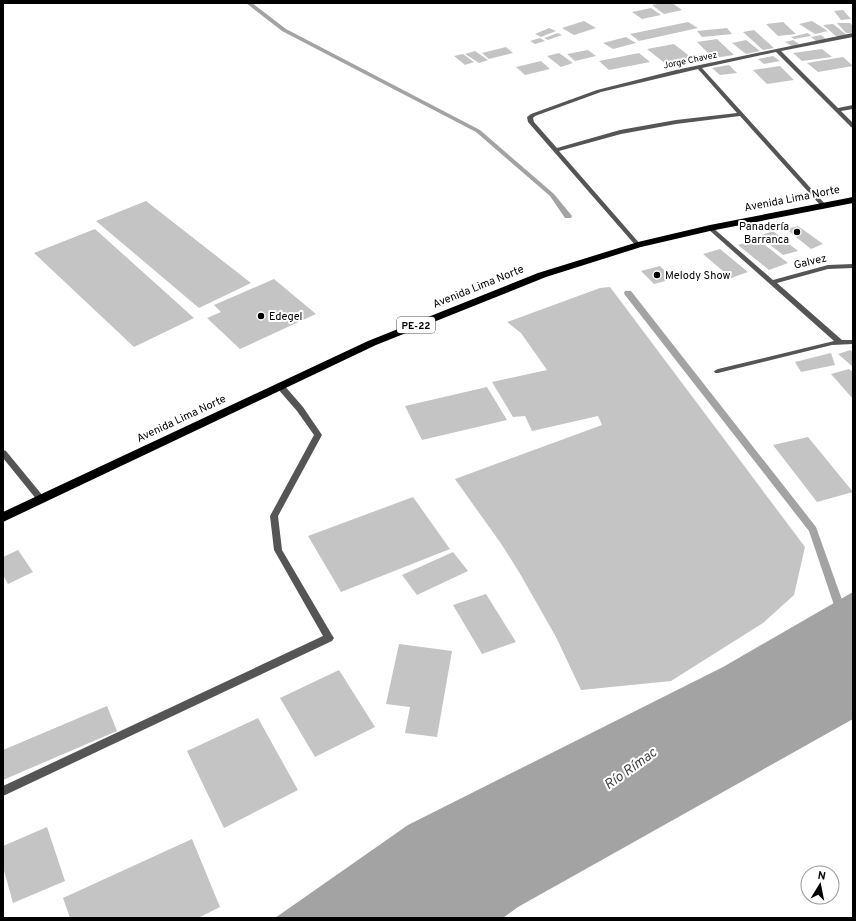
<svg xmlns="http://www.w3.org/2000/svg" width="856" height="921" viewBox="0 0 856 921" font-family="Overpass,sans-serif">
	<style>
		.water { fill: #a3a3a3 }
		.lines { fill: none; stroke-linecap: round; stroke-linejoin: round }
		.stream { fill: #a3a3a3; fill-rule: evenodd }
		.building { fill: #c4c4c4 }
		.lane { fill: #555; fill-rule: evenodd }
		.street { fill: #555; fill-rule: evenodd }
		.highway { fill: #000; fill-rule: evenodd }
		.poi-dot { fill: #000; stroke: #fff; stroke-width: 1.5 }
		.labels { text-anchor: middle; stroke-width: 4; stroke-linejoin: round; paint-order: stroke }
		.far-street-label { font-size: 9px; fill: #000; stroke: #fff }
		.shield { fill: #fff; stroke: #4c4c4c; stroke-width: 1 }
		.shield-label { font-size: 10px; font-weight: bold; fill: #000 }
		.street-label { font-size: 11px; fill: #000; stroke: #fff }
		.poi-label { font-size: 11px; fill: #000; stroke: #fff; text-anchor: start }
		.near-water-label { font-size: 14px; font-style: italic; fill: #444; stroke: #fff }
	</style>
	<rect width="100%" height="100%" fill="#fff"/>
	<path class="water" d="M 853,592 L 853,719 L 518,907 L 503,918 L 275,918 L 408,825 L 723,667 Z"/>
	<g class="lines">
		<path class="stream" d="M 246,3 L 252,3 L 286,29 L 480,130 L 554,194 L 572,216 L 571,218 L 565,218 L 550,196 L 476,132 L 282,31 Z
			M 625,291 L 631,291 L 816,527 L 846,611 L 845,614 L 841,615 L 837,614 L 836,611 L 809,531 L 625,295 L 624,293 Z"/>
	</g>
	<path class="building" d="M 663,3 L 672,3 L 682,10 L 664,14 L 652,5 Z
		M 651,8 L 661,15 L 642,19 L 632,12 Z
		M 843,10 L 851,19 L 841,20 L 834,11 Z
		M 584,21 L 596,28 L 574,35 L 562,28 Z
		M 812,21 L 828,31 L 815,34 L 799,24 Z
		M 688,22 L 698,28 L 639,41 L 630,34 Z
		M 783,22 L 796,34 L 778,36 L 766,24 Z
		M 837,23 L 850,23 L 853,26 L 853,33 L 846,33 Z
		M 833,24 L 847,35 L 837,37 L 823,25 Z
		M 549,28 L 556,31 L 541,37 L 535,34 Z
		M 727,28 L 732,34 L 702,37 L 697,31 Z
		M 754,30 L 774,48 L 763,50 L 743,32 Z
		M 558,33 L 562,35 L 548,40 L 544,38 Z
		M 808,33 L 811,36 L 794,39 L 791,37 Z
		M 821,35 L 826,39 L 816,41 L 811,37 Z
		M 626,37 L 636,43 L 613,49 L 603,43 Z
		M 540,38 L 545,41 L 535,44 L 530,41 Z
		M 717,39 L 734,55 L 713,58 L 697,42 Z
		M 746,40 L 760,51 L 746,54 L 732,43 Z
		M 793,40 L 799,44 L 792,46 L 785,42 Z
		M 674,44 L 697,62 L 671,68 L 647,49 Z
		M 506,47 L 513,53 L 489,59 L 482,53 Z
		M 822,49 L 832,57 L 802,61 L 793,53 Z
		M 588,50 L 596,56 L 575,61 L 567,54 Z
		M 475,51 L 488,60 L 479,63 L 465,54 Z
		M 559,53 L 573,63 L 561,67 L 547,56 Z
		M 639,53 L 650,62 L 609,70 L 599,61 Z
		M 463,54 L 474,62 L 465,65 L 454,56 Z
		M 773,56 L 780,61 L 764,64 L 758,59 Z
		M 843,57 L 853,66 L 818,72 L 807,63 Z
		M 541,61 L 550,69 L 525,75 L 516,67 Z
		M 729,65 L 737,73 L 720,75 L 712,68 Z
		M 780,66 L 794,80 L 767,84 L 753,70 Z
		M 146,201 L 251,283 L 199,308 L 96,221 Z
		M 798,226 L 823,244 L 811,249 L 786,229 Z
		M 95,229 L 194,318 L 134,347 L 34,253 Z
		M 773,231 L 798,251 L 783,255 L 759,236 Z
		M 757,239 L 788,263 L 769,270 L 738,245 Z
		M 720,249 L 748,272 L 731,278 L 703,254 Z
		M 660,266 L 673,279 L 654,284 L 641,271 Z
		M 274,279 L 316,314 L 240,349 L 207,318 L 221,312 L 214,305 Z
		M 610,287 L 805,547 L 794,595 L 763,623 L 671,681 L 581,690 L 556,637 L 519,572 L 502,545 L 455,479 L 602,425 L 598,416 L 532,431 L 525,416 L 513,417 L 492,382 L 547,370 L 521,333 L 507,322 L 600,288 Z
		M 850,350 L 853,352 L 853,367 L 838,354 Z
		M 831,353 L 835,365 L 801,372 L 795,362 Z
		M 849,369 L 853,372 L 853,399 L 831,374 Z
		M 487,387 L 507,420 L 422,440 L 405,406 Z
		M 808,437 L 853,492 L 817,502 L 773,445 Z
		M 413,497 L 450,549 L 341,592 L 308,536 Z
		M 18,550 L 33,572 L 8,584 L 3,575 L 3,557 Z
		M 453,552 L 468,571 L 417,595 L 402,575 Z
		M 486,594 L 516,642 L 482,654 L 453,605 Z
		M 399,644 L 452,651 L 437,737 L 405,733 L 410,707 L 386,704 Z
		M 339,670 L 375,727 L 315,757 L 280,698 Z
		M 107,706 L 117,731 L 3,780 L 3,750 Z
		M 258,718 L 298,790 L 224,828 L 187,751 Z
		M 47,827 L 65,881 L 13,903 L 3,867 L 3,846 Z
		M 192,839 L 220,907 L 198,918 L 70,918 L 63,898 Z"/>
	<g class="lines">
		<path class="lane" d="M 277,384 L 283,384 L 303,407 L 322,435 L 278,516 L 282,550 L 332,635 L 334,638 L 332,641 L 3,796 L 3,786 L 323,636 L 274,550 L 270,516 L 314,435 L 297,411 L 277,388 L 276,386 Z"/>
		<path class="street" d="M 853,33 L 853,37 L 781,51 L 838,108 L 853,105 L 853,109 L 841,111 L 853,123 L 853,128 L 851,127 L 776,52 L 702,68 L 825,204 L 825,206 L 821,206 L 740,116 L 676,124 L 621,134 L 559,151 L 641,245 L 638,247 L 636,246 L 528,122 L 527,117 L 531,114 L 597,90 L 676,70 ZM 698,69 L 737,113 L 676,120 L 620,130 L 557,148 L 534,122 L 533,118 L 535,116 L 601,92 Z
			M 710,226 L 712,227 L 773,280 L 828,265 L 853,264 L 853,268 L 828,269 L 777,283 L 842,340 L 853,340 L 853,344 L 832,345 L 718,373 L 715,373 L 714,371 L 718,369 L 834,341 L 708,229 L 708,227 Z
			M 3,450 L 6,451 L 43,496 L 44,498 L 43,500 L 37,500 L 3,458 Z"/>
		<path class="highway" d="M 853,197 L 853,203 L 710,231 L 641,247 L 546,277 L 376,345 L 3,522 L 3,512 L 368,341 L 538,273 L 638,242 L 710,225 Z"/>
	</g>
	<g class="poi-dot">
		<circle cx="797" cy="232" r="4"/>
		<circle cx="657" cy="275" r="4"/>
		<circle cx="261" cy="316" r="4"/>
	</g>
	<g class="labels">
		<g class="far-street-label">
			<text transform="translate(690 60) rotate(-12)" y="3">Jorge Chavez</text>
		</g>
		<rect class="shield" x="397" y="317" width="38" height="16" rx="3"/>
		<g class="shield-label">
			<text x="416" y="329">PE-22</text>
		</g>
		<g class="street-label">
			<text transform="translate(792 198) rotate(-11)" y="4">Avenida Lima Norte</text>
			<text transform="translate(810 261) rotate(-13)" y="4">Galvez</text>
			<text transform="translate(478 286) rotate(-22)" y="4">Avenida Lima Norte</text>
			<text transform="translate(181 418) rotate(-25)" y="4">Avenida Lima Norte</text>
		</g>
		<g class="poi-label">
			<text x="789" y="230" text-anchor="end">Panadería<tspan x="789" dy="13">Barranca</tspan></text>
			<text x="665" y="279">Melody Show</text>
			<text x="269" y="320">Edegel</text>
		</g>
		<g class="near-water-label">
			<text transform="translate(630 768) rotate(-36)" y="5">Río Rímac</text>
		</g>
	</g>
	<rect width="856" height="921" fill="none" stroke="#000000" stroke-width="8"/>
	<g transform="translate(820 885) rotate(10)"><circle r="19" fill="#ffffff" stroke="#999999"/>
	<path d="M0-3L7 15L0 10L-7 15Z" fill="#000000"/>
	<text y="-6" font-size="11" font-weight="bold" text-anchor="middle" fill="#000000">N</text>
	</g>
</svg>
